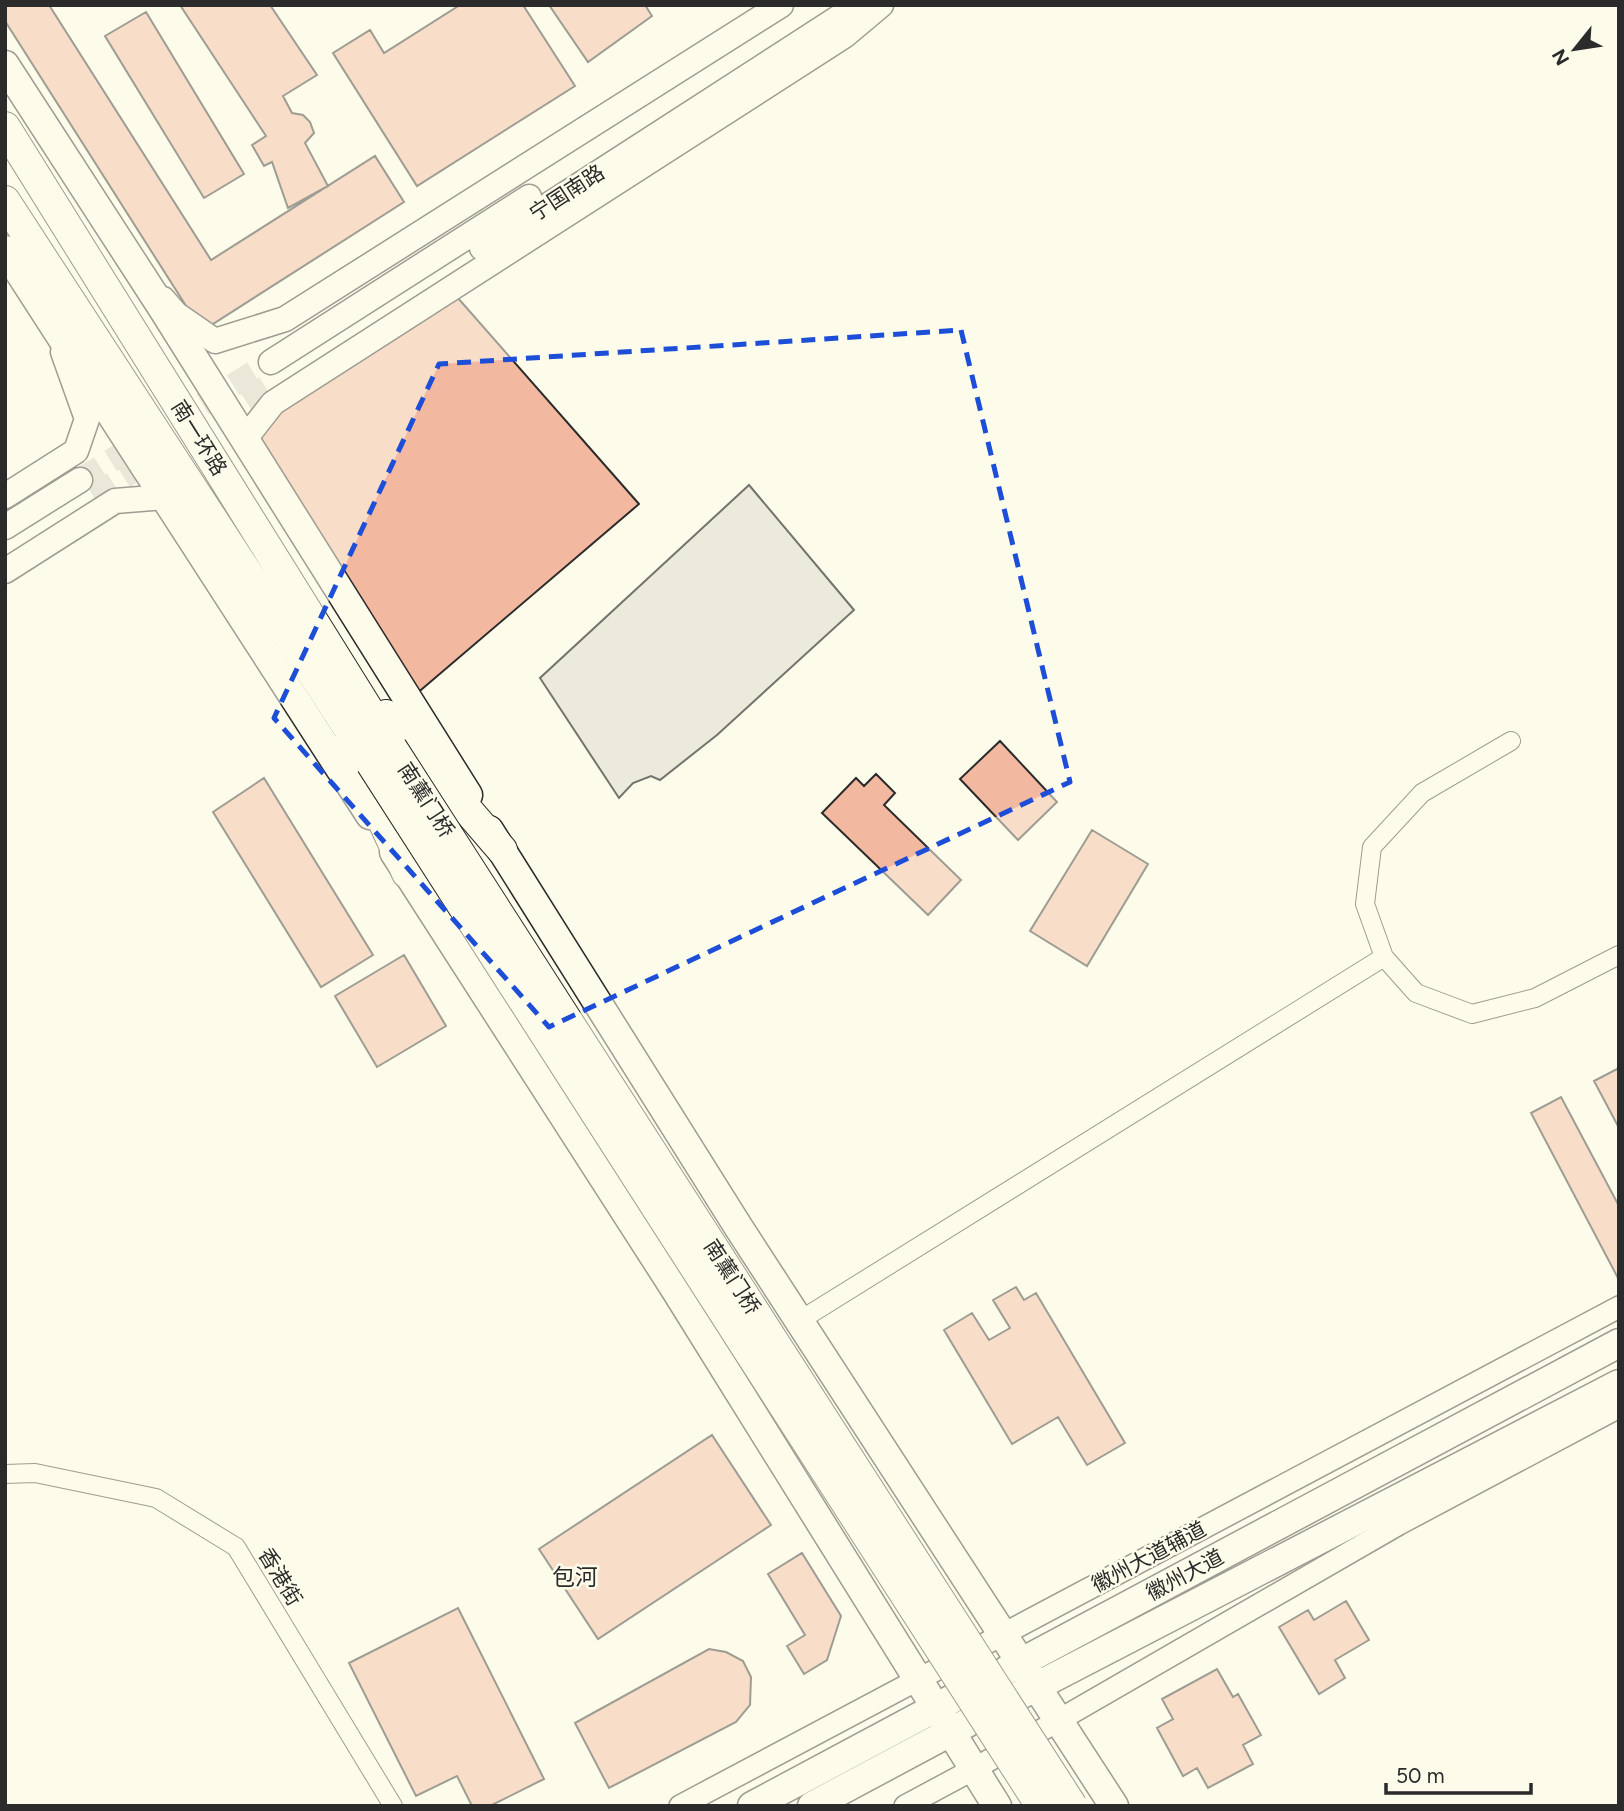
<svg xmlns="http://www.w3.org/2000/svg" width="1624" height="1811" viewBox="0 0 1624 1811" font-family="Figtree,'Noto Sans SC',sans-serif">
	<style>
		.parking { fill: #eceadb; stroke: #74746e; stroke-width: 2 }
		.building { fill: #f2b8a0; stroke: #2b2b2b; stroke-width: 2 }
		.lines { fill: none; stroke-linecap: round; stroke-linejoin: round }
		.secondary-tunnel { stroke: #d3d1c4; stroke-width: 24; stroke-dasharray: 24 12; stroke-linecap: butt }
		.minor-casing { stroke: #2b2b2b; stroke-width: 20 }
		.tertiary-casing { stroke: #2b2b2b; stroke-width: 24 }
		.secondary-casing { stroke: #2b2b2b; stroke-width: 27 }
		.primary-casing { stroke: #2b2b2b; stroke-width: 31 }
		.trunk-casing { stroke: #2b2b2b; stroke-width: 32 }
		.minor { stroke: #fdfbea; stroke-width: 18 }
		.tertiary { stroke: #fdfbea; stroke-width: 21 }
		.secondary { stroke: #fdfbea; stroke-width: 24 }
		.primary { stroke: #fdfbea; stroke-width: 28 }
		.trunk { stroke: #fdfbea; stroke-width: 30 }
		.trunk-bridge-casing { stroke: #2b2b2b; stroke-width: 32; stroke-linecap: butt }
		.trunk-bridge { stroke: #fdfbea; stroke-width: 30 }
		.marked { fill: none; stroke: #1d4ed8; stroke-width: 5; stroke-dasharray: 14 9; stroke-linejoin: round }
		.labels { text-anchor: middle; stroke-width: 5; stroke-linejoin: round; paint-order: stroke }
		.street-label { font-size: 21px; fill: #2b2b2b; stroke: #fdfbea }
		.neighbourhood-label { font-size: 23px; fill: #2b2b2b; stroke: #fdfbea }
	</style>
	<rect width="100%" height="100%" fill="#fdfbea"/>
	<path class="parking" d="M 749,485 L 854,610 L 717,735 L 660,780 L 651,776 L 633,783 L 619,798 L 540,678 Z"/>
	<path class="building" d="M 5,5 L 49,5 L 211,260 L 375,156 L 404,202 L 202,331 L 5,21 Z
		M 180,5 L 270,5 L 317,75 L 283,96 L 292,113 L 303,115 L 310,122 L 314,133 L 305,143 L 328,186 L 288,208 L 272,162 L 264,166 L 252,145 L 266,136 Z
		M 460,5 L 523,5 L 575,86 L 417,186 L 333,53 L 370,30 L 384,53 Z
		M 549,5 L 645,5 L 652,16 L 588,62 Z
		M 146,12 L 244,174 L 204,198 L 105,36 Z
		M 450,289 L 639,504 L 408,701 L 244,440 L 273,403 Z
		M 1000,741 L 1057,802 L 1018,840 L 960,779 Z
		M 876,774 L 895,793 L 884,805 L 961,880 L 928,915 L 822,813 L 856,778 L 864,786 Z
		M 264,778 L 373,955 L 321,987 L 213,812 Z
		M 1092,830 L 1148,864 L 1087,966 L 1030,931 Z
		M 404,955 L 446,1026 L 377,1067 L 335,996 Z
		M 1619,1068 L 1619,1128 L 1594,1081 Z
		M 1561,1097 L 1619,1206 L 1619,1280 L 1531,1113 Z
		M 1016,1287 L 1024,1300 L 1036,1293 L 1125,1443 L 1087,1465 L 1058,1417 L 1012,1444 L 944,1330 L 972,1313 L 989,1340 L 1010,1328 L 993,1300 Z
		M 712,1435 L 771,1525 L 598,1639 L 539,1549 Z
		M 802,1553 L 841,1616 L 827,1660 L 804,1674 L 787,1646 L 805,1635 L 768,1574 Z
		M 1346,1601 L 1369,1640 L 1335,1660 L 1345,1678 L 1319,1694 L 1279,1627 L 1308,1610 L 1314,1620 Z
		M 458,1608 L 544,1779 L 490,1806 L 472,1806 L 457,1776 L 416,1796 L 349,1663 Z
		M 709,1649 L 726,1652 L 743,1661 L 751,1677 L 750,1705 L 736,1722 L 609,1788 L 575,1723 Z
		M 1217,1669 L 1233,1697 L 1238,1694 L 1261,1735 L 1243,1745 L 1253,1764 L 1208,1788 L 1197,1768 L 1183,1776 L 1157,1728 L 1173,1719 L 1162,1699 Z"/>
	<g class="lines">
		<path class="secondary-tunnel" d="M 80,480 L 271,362
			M 93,496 L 276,381"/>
		<g class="minor-casing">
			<path id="minor" d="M 1511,741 L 1422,793 L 1372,847 L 1365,904 L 1384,957 L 1416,993 L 1472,1014 L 1535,998 L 1619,955
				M 799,1321 L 1384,957
				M 5,1474 L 35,1473 L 156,1498 L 236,1547 L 393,1806"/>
		</g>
		<g class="tertiary-casing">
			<path id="tertiary" d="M 680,1806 L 1619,1307
				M 905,1806 L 974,1769 L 1399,1524 L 1619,1407"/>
		</g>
		<g class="secondary-casing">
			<path id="secondary" d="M 482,248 L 858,5
				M 163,299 L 176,314 L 215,341 L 285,319 L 781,5
				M 271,362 L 529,197
				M 244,440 L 273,403 L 844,36 L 881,5
				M 5,496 L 76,451 L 87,419 L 63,352
				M 5,527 L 80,480
				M 5,571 L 115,501 L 165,497"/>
		</g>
		<g class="primary-casing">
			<path id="primary" d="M 5,65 L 163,309 L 468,795
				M 5,250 L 370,815
				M 489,830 L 739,1228 L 1114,1806
				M 394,852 L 675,1289 L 997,1806
				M 1007,1670 L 1619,1343
				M 1018,1696 L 1619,1384
				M 752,1806 L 952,1699
				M 812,1806 L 967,1723"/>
		</g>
		<g class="trunk-casing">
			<path id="trunk" d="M 5,127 L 392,748
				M 5,201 L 371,763
				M 386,715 L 502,850
				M 348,745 L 407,873"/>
		</g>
		<use href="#minor" class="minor"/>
		<use href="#tertiary" class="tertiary"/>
		<use href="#secondary" class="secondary"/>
		<use href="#primary" class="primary"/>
		<use href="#trunk" class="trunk"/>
		<g class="trunk-bridge-casing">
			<path id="trunk-bridge" d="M 392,748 L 1072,1806
				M 371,763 L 1041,1806"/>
		</g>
		<use href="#trunk-bridge" class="trunk-bridge"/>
	</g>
	<path d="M0 0H1624V1811H0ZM 961,330 L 1070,782 L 549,1027 L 274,718 L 439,364 Z" fill="#fdfbea" fill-opacity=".55" fill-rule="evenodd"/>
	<path class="marked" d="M 961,330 L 1070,782 L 549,1027 L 274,718 L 439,364 Z"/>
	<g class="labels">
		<g class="street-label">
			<text transform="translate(567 193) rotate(-33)" y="7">宁国南路</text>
			<text transform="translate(199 438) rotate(58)" y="7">南一环路</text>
			<text transform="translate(426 800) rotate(57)" y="7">南薰门桥</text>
			<text transform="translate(732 1277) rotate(57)" y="7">南薰门桥</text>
			<text transform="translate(1149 1557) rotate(-28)" y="7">徽州大道辅道</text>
			<text transform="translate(1185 1575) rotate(-28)" y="7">徽州大道</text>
			<text transform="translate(280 1577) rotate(59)" y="7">香港街</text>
		</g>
		<g class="neighbourhood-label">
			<text x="575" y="1585">包河</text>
		</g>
	</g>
	<rect width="1624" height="1811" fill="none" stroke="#2b2b2b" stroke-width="14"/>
	<g transform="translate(1575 49) rotate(240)" stroke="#fdfbea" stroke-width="5" paint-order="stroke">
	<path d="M0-5L12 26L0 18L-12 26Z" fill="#2b2b2b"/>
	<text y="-10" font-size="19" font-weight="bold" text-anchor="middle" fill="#2b2b2b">N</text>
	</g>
	<path d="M1386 1783v10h145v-10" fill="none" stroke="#2b2b2b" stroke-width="3.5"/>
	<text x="1396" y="1783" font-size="21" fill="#2b2b2b" stroke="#fdfbea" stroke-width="5" paint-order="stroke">50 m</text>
</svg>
